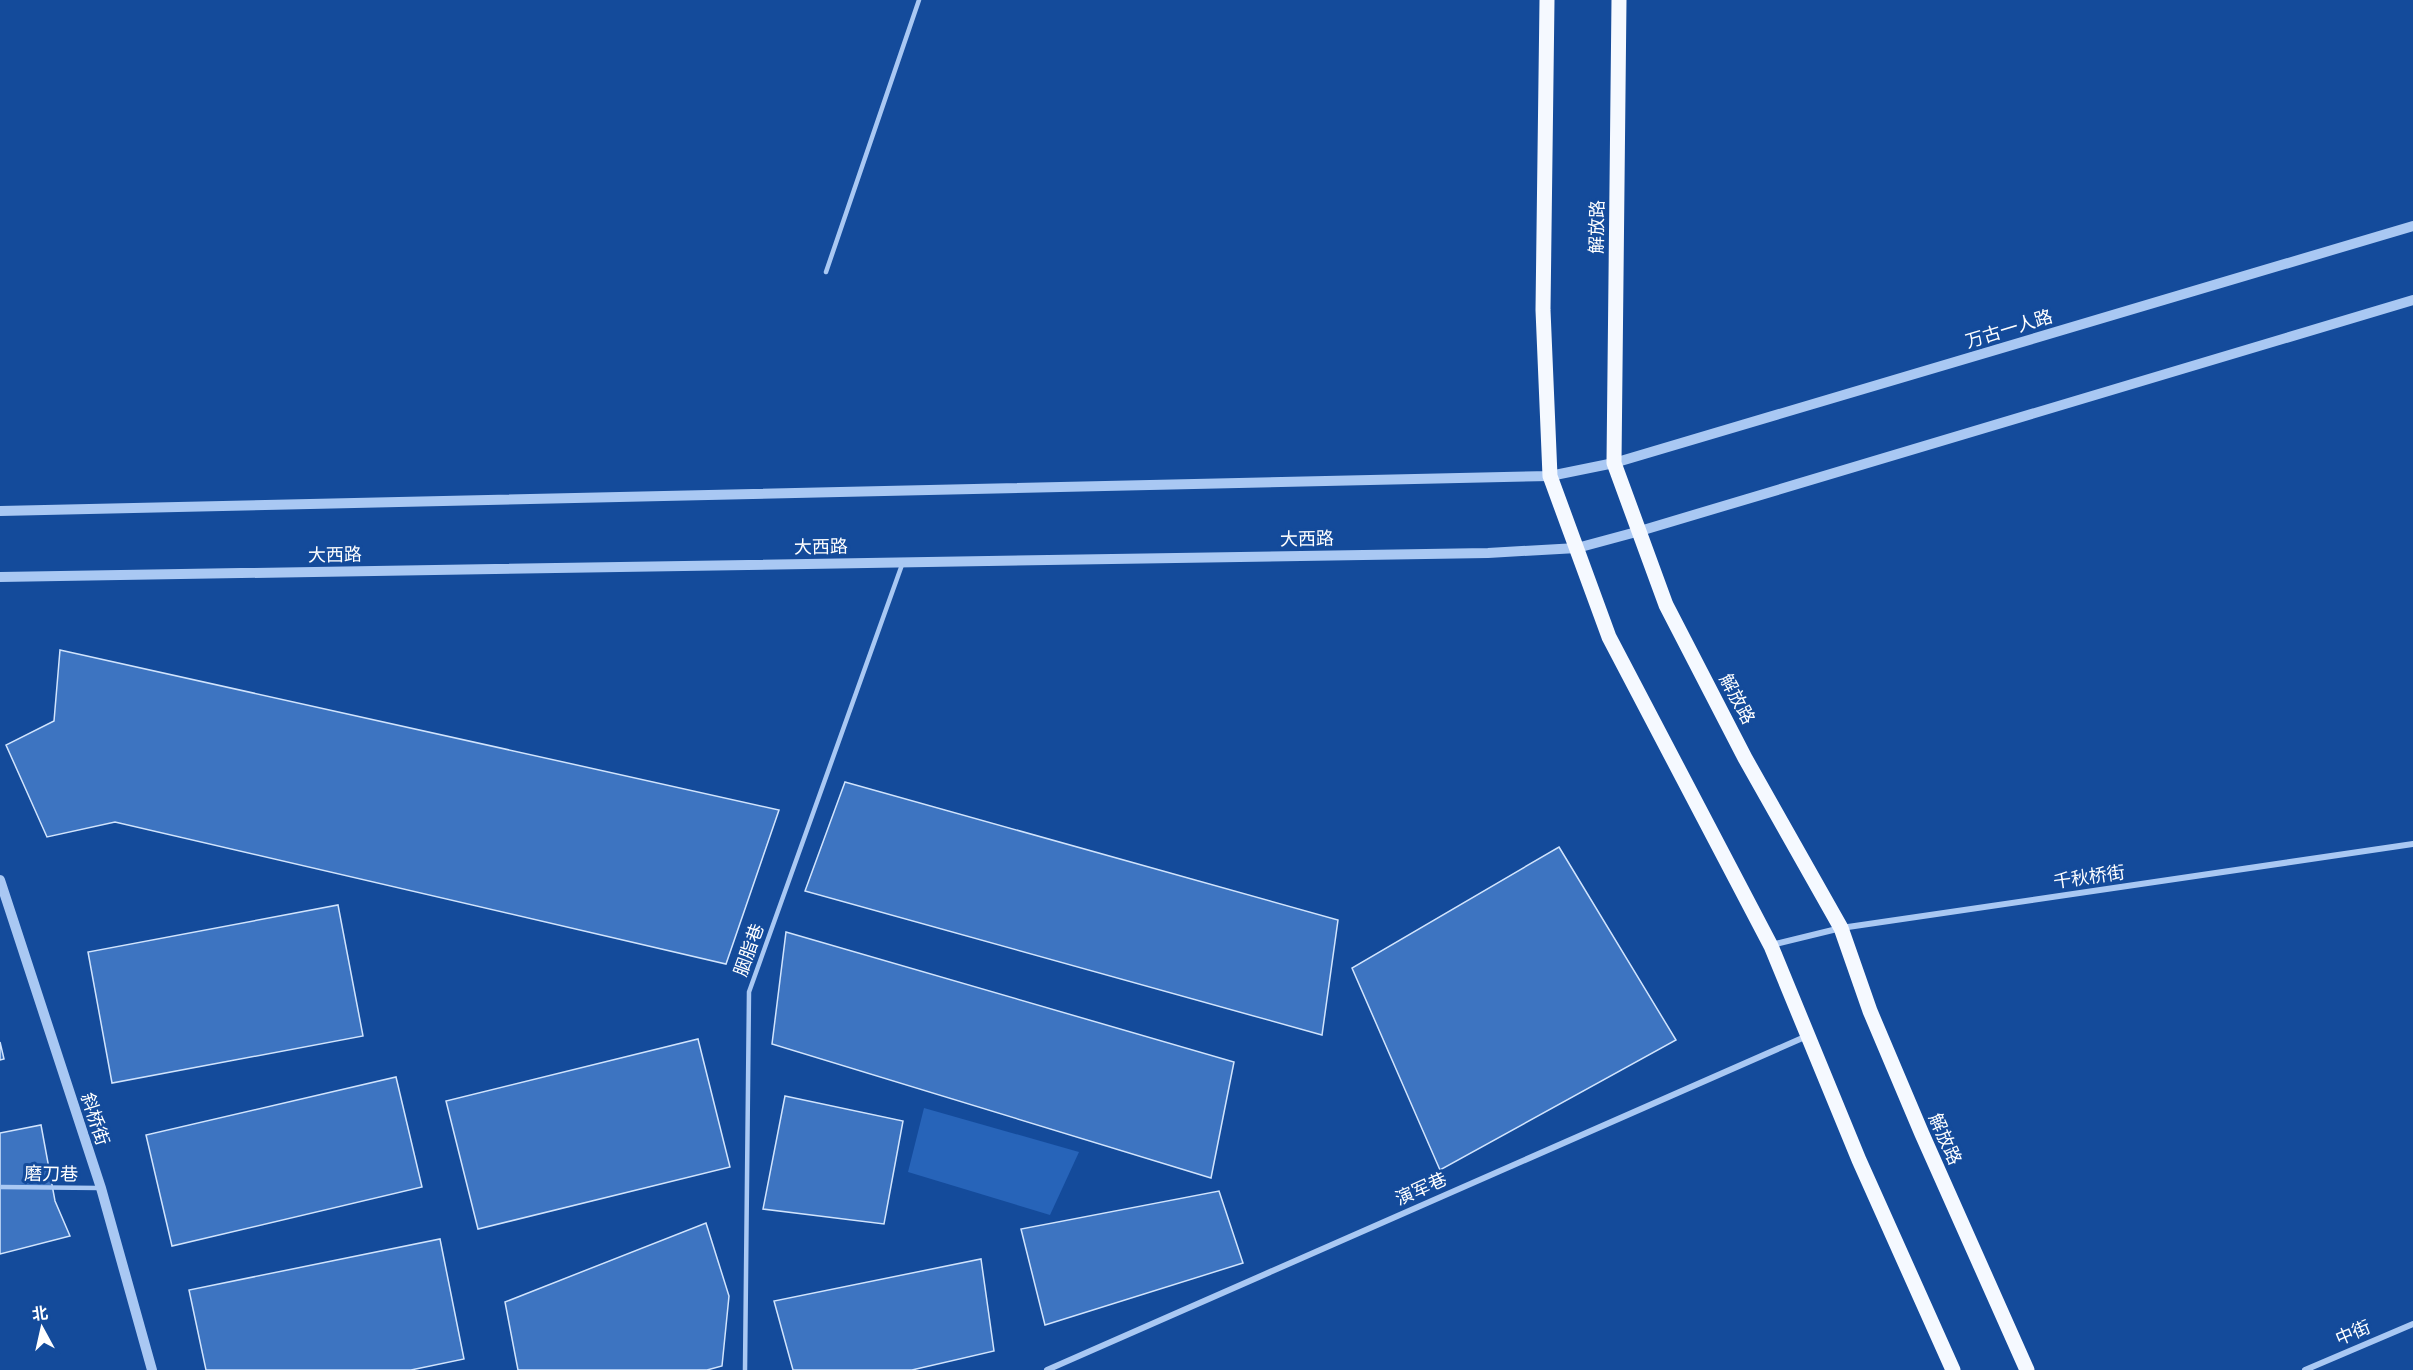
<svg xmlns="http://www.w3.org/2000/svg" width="2413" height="1370" viewBox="0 0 2413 1370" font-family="'Golos Text','Noto Sans SC',sans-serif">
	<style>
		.green { fill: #2764b9 }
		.building { fill: #3d74c1; stroke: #d1e4fd; stroke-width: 1.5 }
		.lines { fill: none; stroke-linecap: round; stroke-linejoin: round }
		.service { stroke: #a9c8f3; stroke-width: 4.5 }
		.minor { stroke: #a9c8f3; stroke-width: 6 }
		.tertiary { stroke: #a9c8f3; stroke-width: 10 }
		.primary { stroke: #f5f9ff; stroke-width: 15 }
		.labels { text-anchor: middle; stroke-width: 6; stroke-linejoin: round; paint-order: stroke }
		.street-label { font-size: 18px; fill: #fff; stroke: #144b9b }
	</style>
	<rect width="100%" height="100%" fill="#144b9b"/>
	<path class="green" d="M 924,1108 L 1079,1152 L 1050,1215 L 908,1172 Z"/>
	<path class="building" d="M 60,650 L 779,810 L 726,964 L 115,822 L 47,837 L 6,745 L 54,721 Z
		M 845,782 L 1338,920 L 1322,1035 L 805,891 Z
		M 1559,847 L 1676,1040 L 1440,1170 L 1352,968 Z
		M 338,905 L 363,1036 L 112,1083 L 88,952 Z
		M 786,932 L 1234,1062 L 1211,1178 L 772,1044 Z
		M 698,1039 L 730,1167 L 478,1229 L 446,1101 Z
		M 0,1042 L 4,1059 L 0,1060 Z
		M 396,1077 L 422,1187 L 172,1246 L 146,1135 Z
		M 785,1096 L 903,1121 L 884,1224 L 763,1209 Z
		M 41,1125 L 55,1201 L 70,1236 L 0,1254 L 0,1133 Z
		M 1219,1191 L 1243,1263 L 1045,1325 L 1021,1229 Z
		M 706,1223 L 729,1296 L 722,1366 L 707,1370 L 518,1370 L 505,1302 Z
		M 440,1239 L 464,1359 L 411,1370 L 206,1370 L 189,1290 Z
		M 981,1259 L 994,1351 L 912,1370 L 793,1370 L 774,1301 Z"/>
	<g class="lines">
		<path class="service" d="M 826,272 L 919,0
			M 0,1187 L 99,1188
			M 745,1370 L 749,992 L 903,562"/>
		<path class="minor" d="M 1771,945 L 1841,928 L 2413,844
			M 1047,1370 L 1807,1036
			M 2305,1370 L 2413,1324"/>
		<path class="tertiary" d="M 0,511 L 1550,476 L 1614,463 L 2413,226
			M 0,577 L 1488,553 L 1577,548 L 1640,531 L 2413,300
			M 0,880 L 101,1188 L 152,1370"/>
		<path class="primary" d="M 1547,0 L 1543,310 L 1550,476 L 1609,637 L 1771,946 L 1859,1160 L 1953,1370
			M 1619,0 L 1614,463 L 1666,605 L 1745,758 L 1841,928 L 1870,1011 L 1922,1134 L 2027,1370"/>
	</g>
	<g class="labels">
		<g class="street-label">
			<text transform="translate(1597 227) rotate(-89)" y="6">解放路</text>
			<text transform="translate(2009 329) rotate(-17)" y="6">万古一人路</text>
			<text transform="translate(1307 539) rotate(-1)" y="6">大西路</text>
			<text transform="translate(821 547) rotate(-1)" y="6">大西路</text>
			<text transform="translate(335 555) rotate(-1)" y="6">大西路</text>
			<text transform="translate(1737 699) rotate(62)" y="6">解放路</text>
			<text transform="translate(2089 877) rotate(-8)" y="6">千秋桥街</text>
			<text transform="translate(749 950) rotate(-70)" y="6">胭脂巷</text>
			<text transform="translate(95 1119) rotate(72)" y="6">斜桥街</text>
			<text transform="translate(1945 1139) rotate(66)" y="6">解放路</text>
			<text transform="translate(51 1174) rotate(1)" y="6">磨刀巷</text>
			<text transform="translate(1421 1189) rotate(-24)" y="6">演军巷</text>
			<text transform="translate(2353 1333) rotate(-23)" y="6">中街</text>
		</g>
	</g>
	<g transform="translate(42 1328) rotate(352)" stroke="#144b9b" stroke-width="4.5" paint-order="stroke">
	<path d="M0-4.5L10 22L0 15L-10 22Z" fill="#ffffff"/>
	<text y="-9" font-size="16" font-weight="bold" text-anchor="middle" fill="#ffffff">北</text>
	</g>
</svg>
